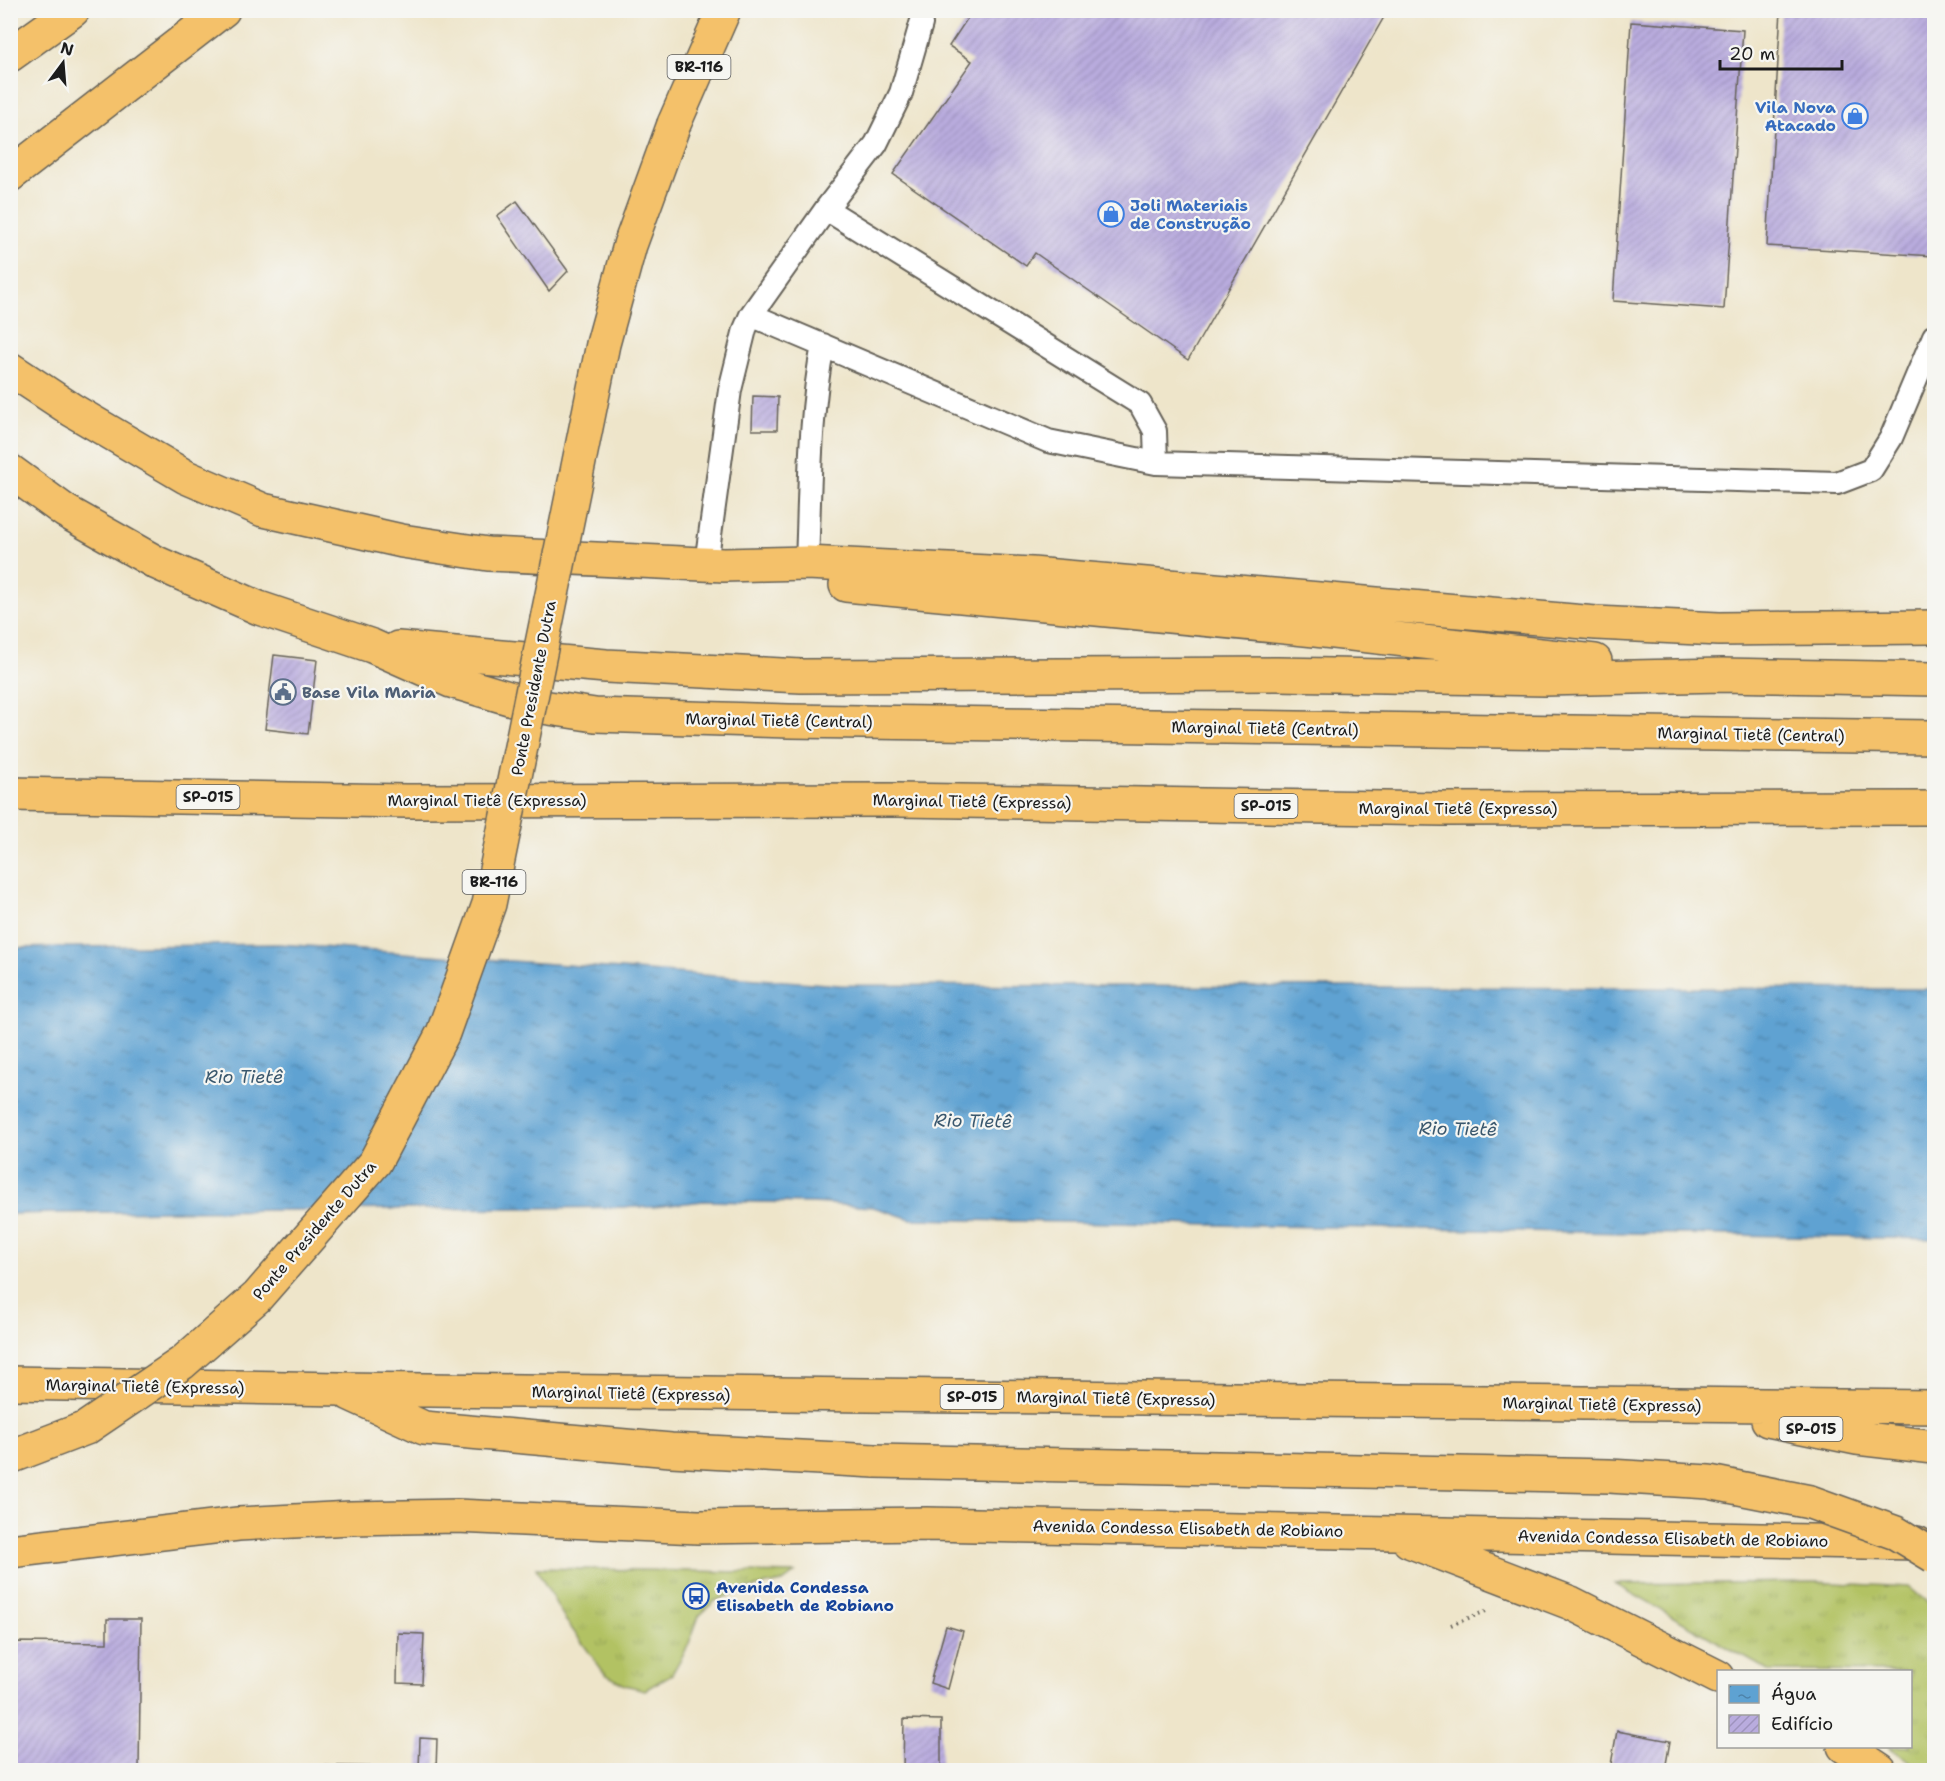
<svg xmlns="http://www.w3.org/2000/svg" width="1945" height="1781" viewBox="0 0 1945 1781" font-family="'Shantell Sans',sans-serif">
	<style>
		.grass { fill: url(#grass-tufts); stroke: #676f40; stroke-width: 1.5 }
		.water { fill: url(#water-ripples); stroke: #3d5f77; stroke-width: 1.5 }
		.building { fill: url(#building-hatch) }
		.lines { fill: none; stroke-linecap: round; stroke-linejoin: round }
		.service-casing { stroke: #666259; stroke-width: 26 }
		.trunk-casing { stroke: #666259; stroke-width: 36 }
		.motorway-casing { stroke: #666259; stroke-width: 36 }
		.path { stroke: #666259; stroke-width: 4; stroke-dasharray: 1.5 4.5; stroke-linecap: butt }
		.service { stroke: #fff; stroke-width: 22 }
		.trunk { stroke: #f4c16a; stroke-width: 33 }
		.motorway { stroke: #f4c16a; stroke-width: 33 }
		.motorway-bridge-casing { stroke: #666259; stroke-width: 36; stroke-linecap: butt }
		.motorway-bridge { stroke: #f4c16a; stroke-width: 33 }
		.labels { text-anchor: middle; stroke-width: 4.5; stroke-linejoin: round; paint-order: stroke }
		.shield { fill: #f6f6f2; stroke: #5d5d5c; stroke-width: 1.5 }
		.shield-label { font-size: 15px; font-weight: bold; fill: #1c1c1c }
		.shop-label { font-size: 16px; font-weight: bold; fill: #366cbe; stroke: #f6f6f2; text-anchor: end }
		.street-label { font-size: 16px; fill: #1c1c1c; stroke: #f6f6f2 }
		.service-label { font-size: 16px; font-weight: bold; fill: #4e5e75; stroke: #f6f6f2; text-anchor: start }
		.transit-label { font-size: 16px; font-weight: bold; fill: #164399; stroke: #f6f6f2; text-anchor: start }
		.water-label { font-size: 18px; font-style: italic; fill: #3a586e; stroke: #f6f6f2 }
	</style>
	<defs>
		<pattern id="grass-tufts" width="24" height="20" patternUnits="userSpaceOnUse" patternTransform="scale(1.5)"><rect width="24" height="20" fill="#b2c264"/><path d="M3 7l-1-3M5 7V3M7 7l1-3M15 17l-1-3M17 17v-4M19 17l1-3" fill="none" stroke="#98a656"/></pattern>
		<pattern id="water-ripples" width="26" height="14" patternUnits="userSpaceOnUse" patternTransform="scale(1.5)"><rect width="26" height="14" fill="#5ea2d2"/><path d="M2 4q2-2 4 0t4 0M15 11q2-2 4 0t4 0" fill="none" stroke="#4d83aa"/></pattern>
		<pattern id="building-hatch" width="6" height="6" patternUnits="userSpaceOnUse" patternTransform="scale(1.5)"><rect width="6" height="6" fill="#b9acde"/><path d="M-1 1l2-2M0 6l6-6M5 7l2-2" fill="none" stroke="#9e93be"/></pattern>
	</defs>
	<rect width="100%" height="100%" fill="#f6f6f2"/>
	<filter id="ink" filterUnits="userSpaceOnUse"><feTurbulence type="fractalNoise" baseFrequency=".0167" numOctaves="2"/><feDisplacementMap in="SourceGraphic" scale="12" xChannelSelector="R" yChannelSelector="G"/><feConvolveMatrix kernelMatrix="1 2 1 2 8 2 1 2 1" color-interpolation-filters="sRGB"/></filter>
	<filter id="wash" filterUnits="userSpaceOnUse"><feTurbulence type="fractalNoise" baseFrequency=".008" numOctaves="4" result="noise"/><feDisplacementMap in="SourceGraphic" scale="24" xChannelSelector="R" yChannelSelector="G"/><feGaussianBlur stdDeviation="1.35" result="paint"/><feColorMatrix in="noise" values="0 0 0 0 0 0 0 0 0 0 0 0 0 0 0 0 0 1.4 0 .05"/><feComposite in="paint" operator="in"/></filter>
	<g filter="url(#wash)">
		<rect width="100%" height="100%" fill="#eee5ca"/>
		<path class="grass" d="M 536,1568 L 795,1573 L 783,1582 L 745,1589 L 715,1601 L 699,1616 L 688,1646 L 672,1674 L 645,1690 L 625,1685 L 605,1674 L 564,1618 Z
			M 1816,1582 L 1909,1587 L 1934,1608 L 1934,1770 L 1922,1770 L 1889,1747 L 1910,1746 L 1910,1672 L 1769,1671 L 1615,1584 Z"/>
		<path class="water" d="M 279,944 L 840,985 L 1934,989 L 1934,1239 L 911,1219 L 873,1207 L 813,1203 L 703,1201 L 654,1207 L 168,1211 L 11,1214 L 10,948 Z"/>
		<g id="blocks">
			<path class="building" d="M 973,10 L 1388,10 L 1188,360 L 1035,253 L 1026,266 L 893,174 L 972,61 L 949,46 Z
				M 1781,10 L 1934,10 L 1934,256 L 1767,246 Z
				M 1631,22 L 1743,30 L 1724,309 L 1613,301 Z
				M 517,201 L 568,271 L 549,291 L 497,216 Z
				M 753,396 L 778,397 L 777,430 L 752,430 Z
				M 274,655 L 317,660 L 308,734 L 265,729 Z
				M 107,1619 L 141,1619 L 139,1770 L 10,1770 L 12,1642 L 107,1643 Z
				M 946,1626 L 963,1631 L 948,1689 L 930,1683 Z
				M 398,1633 L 424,1634 L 422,1684 L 397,1683 Z
				M 904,1719 L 941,1720 L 941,1770 L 903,1770 Z
				M 1617,1731 L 1670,1741 L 1665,1770 L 1610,1770 Z
				M 420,1738 L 437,1739 L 436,1770 L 419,1770 Z
				M 301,1765 L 389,1767 L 389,1770 L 301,1770 Z"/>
		</g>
	</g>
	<g filter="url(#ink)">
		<use href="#blocks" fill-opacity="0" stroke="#666259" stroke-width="1.5"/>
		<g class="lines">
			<g class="service-casing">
				<path id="service" d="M 826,209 L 876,144 L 901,93 L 921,24
					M 751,315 L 1048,441 L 1156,463 L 1837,483 L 1871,470 L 1891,438 L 1934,336
					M 807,563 C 810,490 809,417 823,345
					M 706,564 L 730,390 L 745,329 L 751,315 L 826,209 L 1140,404 L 1155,431 L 1156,463"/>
			</g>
			<g class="trunk-casing">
				<path id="trunk" d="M 10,369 L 72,410 L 186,477 L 263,510 L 402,541 L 488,554 L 724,565 L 807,563 L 1032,574 L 1596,623 L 1719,629 L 1934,627
					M 10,471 L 65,511 L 157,563 L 259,608 L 372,646 L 451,681 L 536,706 L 595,715 L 789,721 L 1934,737
					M 846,585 L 1315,630 L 1595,661
					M 398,648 L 606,666 L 801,676 L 1278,674 L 1545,679 L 1722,675 L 1934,679
					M 1409,1541 L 1571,1603 L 1718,1677
					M 10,1551 L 238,1524 L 351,1518 L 457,1516 L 698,1527 L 927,1524 L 1917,1543
					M 1844,1746 L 1880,1770"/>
			</g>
			<g class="motorway-casing">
				<path id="motorway" d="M 10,55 L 73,10
					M 674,124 L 724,10
					M 10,175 L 223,10
					M 10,794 L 406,801 L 898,800 L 1443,809 L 1934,808
					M 10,1383 L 340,1389 L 1934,1407
					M 350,1394 L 424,1428 L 671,1450 L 875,1461
					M 1768,1420 L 1857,1438 L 1934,1447"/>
			</g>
			<path class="path" d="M 1451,1625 L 1486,1611"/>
			<use href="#service" class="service"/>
			<use href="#trunk" class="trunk"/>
			<use href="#motorway" class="motorway"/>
			<g class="motorway-bridge-casing">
				<path id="motorway-bridge" d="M 10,1457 L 86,1428 L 182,1363 L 257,1297 L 375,1162 L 443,1033 L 489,904 L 603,344 L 630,245 L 674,124
					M 875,1461 L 1609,1476 L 1709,1482 L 1810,1502 L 1896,1533 L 1934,1556"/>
			</g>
			<use href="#motorway-bridge" class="motorway-bridge"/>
		</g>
	</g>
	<defs>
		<g id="shop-ring" transform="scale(1.35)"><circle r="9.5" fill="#f6f6f2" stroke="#3f7fe0" stroke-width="1.5"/><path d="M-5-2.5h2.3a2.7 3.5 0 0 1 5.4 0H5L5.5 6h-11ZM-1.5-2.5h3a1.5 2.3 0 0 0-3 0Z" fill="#3f7fe0"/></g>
		<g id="civic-ring" transform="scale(1.35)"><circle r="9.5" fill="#f6f6f2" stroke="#5c6f8a" stroke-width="1.5"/><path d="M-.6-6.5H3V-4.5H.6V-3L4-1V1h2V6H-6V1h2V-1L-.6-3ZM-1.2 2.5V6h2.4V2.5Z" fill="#5c6f8a"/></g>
		<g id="bus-ring" transform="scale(1.35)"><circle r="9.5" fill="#f6f6f2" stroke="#1a4fb4" stroke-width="1.5"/><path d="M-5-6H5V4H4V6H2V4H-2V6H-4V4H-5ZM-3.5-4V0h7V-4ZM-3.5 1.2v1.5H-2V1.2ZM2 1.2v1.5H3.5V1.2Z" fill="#1a4fb4"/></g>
	</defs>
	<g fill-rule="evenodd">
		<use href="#shop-ring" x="1855" y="116"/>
		<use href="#shop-ring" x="1111" y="214"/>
		<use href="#civic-ring" x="283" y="692"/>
		<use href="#bus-ring" x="696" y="1596"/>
	</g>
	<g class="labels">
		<g class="shield">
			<rect x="667.5" y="55" width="63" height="24" rx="4.5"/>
			<rect x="176.5" y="785" width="63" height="24" rx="4.5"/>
			<rect x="1234.5" y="794" width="63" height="24" rx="4.5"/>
			<rect x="462.5" y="870" width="63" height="24" rx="4.5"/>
			<rect x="940.5" y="1385" width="63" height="24" rx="4.5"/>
			<rect x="1779.5" y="1417" width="63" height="24" rx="4.5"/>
		</g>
		<g class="shield-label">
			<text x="699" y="72">BR-116</text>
			<text x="208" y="802">SP-015</text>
			<text x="1266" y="811">SP-015</text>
			<text x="494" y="887">BR-116</text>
			<text x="972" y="1402">SP-015</text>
			<text x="1811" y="1434">SP-015</text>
		</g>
		<g class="shop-label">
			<text x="1836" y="113">Vila Nova<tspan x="1836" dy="18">Atacado</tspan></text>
			<text x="1130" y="211" text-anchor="start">Joli Materiais<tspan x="1130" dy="18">de Construção</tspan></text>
		</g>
		<g class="street-label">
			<text transform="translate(533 688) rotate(-79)" y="6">Ponte Presidente Dutra</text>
			<text transform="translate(779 720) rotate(1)" y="6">Marginal Tietê (Central)</text>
			<text transform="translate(1265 728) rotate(1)" y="6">Marginal Tietê (Central)</text>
			<text transform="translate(1751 734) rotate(1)" y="6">Marginal Tietê (Central)</text>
			<text x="487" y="806">Marginal Tietê (Expressa)</text>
			<text transform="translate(972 801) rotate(1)" y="6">Marginal Tietê (Expressa)</text>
			<text x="1458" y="814">Marginal Tietê (Expressa)</text>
			<text transform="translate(314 1230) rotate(-49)" y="6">Ponte Presidente Dutra</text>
			<text transform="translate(145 1386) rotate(1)" y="6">Marginal Tietê (Expressa)</text>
			<text transform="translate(631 1393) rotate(1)" y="6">Marginal Tietê (Expressa)</text>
			<text transform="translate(1116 1398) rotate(1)" y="6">Marginal Tietê (Expressa)</text>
			<text transform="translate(1602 1404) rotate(1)" y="6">Marginal Tietê (Expressa)</text>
			<text transform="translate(1188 1528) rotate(1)" y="6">Avenida Condessa Elisabeth de Robiano</text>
			<text transform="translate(1673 1538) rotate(1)" y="6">Avenida Condessa Elisabeth de Robiano</text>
		</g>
		<g class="service-label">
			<text x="302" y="698">Base Vila Maria</text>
		</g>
		<g class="transit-label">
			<text x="716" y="1593">Avenida Condessa<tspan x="716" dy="18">Elisabeth de Robiano</tspan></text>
		</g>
		<g class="water-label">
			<text x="244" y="1083">Rio Tietê</text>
			<text transform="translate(973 1121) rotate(1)" y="6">Rio Tietê</text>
			<text transform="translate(1458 1129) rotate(1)" y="6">Rio Tietê</text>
		</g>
	</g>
	<rect width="1945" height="1781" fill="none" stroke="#f6f6f2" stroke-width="36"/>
	<rect x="1717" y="1670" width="195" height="78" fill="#f6f6f2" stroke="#9f9f9c" stroke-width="1.5"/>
	<rect x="1729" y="1685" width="30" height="18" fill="url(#water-ripples)" stroke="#9f9f9c" stroke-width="1.5"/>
	<text x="1771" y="1700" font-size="18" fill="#1c1c1c">Água</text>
	<rect x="1729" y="1715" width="30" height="18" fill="url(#building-hatch)" stroke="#9f9f9c" stroke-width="1.5"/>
	<text x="1771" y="1730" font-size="18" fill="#1c1c1c">Edifício</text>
	<g transform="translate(63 63) rotate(16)" stroke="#f6f6f2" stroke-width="4.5" paint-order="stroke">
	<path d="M0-4.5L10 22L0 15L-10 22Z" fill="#1c1c1c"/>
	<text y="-9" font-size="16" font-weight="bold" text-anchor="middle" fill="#1c1c1c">N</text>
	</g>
	<path d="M1720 60v9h122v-9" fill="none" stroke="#1c1c1c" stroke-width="3"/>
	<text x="1729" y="60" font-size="18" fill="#1c1c1c" stroke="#f6f6f2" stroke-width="4.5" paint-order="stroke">20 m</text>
</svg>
